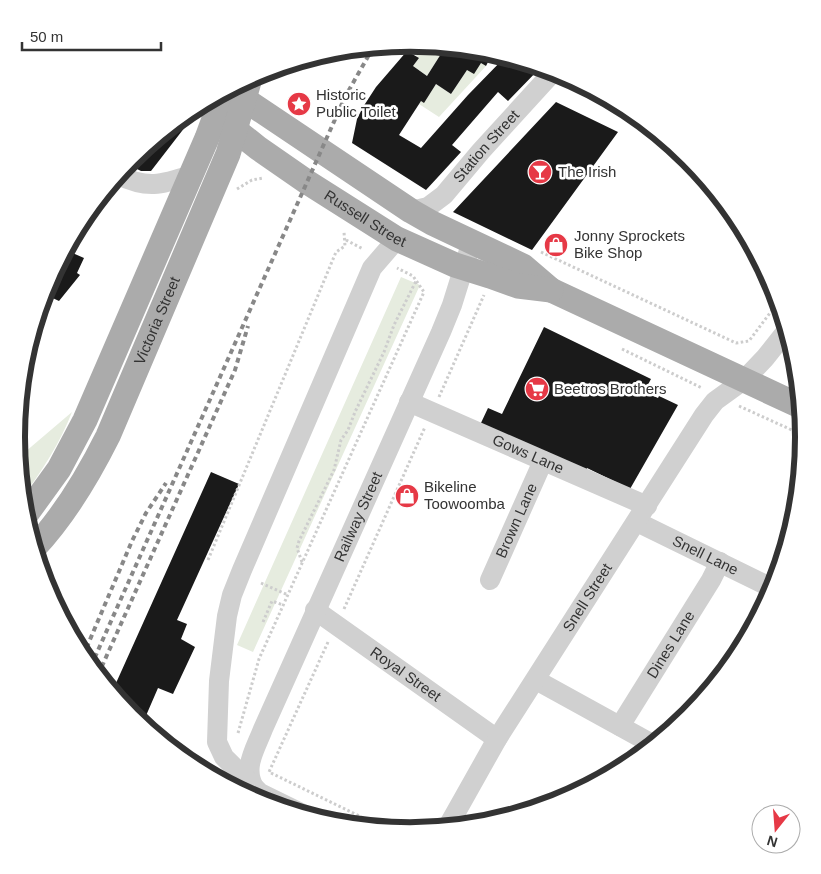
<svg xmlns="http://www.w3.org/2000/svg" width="821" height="874" viewBox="0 0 821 874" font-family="Helvetica,sans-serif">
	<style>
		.green { fill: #e6ecdf }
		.building { fill: #1a1a1a }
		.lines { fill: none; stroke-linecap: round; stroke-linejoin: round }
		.path { stroke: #cdcdcd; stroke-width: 3; stroke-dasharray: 2.5 2.5; stroke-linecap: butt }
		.minor { stroke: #d0d0d0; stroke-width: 20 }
		.major { stroke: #ababab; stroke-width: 25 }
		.rail { stroke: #888; stroke-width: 4; stroke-dasharray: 5 4; stroke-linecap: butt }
		.labels { text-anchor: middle; stroke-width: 5; stroke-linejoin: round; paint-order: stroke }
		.poi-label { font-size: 15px; fill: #333; stroke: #fff; text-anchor: start }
		.street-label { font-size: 15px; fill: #333; stroke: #fff }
		.rim { fill: none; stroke: #333; stroke-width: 6 }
	</style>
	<rect width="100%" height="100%" fill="#fff"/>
	<path class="green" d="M 412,43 L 446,46 L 427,76 L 413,66 L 419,58 L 408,48 Z
		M 481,63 L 486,66 L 439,117 L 419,104 L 421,101 L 424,102 L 436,84 L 451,94 L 467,70 Z
		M 401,277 L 420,285 L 253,652 L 237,645 Z
		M 72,412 C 60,443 42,471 22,498 L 18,458 Z"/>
	<path class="building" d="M 446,46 L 493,52 L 486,66 L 481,63 L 474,74 L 467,70 L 451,94 L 436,84 L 424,103 L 421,101 L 399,135 L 421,148 L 468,95 L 506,56 L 541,67 L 508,101 L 498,92 L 452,145 L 461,152 L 426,190 L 352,143 L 357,119 L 363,107 L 376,87 L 407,51 L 419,58 L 413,66 L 427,76 Z
		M 556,102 L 618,132 L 532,250 L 453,212 Z
		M 186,113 L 192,118 L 151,171 L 141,171 L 127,164 L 136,155 L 143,159 L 149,147 L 147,146 Z
		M 68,246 L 70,247 L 68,251 L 84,258 L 77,273 L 80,275 L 59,301 L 44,294 L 46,286 Z
		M 544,327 L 651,379 L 644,392 L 658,398 L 659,396 L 678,405 L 630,489 L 587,468 L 586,471 L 480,425 L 488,408 L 502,414 Z
		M 211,472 L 239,484 L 177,620 L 187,624 L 181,639 L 195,647 L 173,694 L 158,688 L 145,718 L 125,708 L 112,692 Z"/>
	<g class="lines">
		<path class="path" d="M 237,189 L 252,180 L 263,178
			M 346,240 L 363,249
			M 541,252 L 736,343 L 749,341 L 779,301
			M 622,349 L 702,388
			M 798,370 L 799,376
			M 439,397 L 484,295
			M 739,406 L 805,436
			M 208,560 L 336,252 L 345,246 L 344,232
			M 302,562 L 297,548 L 299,541 L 334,470 L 341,440 L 348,430 L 355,412 L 384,352 L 394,325 L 416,281
			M 261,583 L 288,595
			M 344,609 L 425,427
			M 263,622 L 272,601 L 283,605
			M 328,642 L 269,772 L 386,829
			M 238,733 L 259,659 L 424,292 L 413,276 L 397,268"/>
		<g class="minor">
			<path d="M 118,175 C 147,189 161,185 191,175"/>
			<path id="s1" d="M 411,211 L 428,207 L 444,195 L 481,151 L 554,71"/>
			<path id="s2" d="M 409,402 L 647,506"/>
			<path id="s3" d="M 637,522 L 774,589"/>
			<path id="s4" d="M 490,580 L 543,461"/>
			<path id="s5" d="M 315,610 L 497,739"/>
			<path d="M 536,680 L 654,745"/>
			<path id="s6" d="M 620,726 L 711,580 L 720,562"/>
			<path id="s7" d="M 255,789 C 242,768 255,750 263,729 L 441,332 L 452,305 L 472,241"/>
			<path d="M 307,816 L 260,793 L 224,757 L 217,742 L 219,681 L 227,616 L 232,595 L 242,570 L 372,268 L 397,239"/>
			<path id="s8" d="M 447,828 L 497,739 L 704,415 L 715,401 L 744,380 L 765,358 L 788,329"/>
		</g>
		<g class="major">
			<path d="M 229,89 L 411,211 L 432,223 L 523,266 L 551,290 L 802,407"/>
			<path id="s9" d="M 224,121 L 258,148 L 307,182 L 397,239 L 455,265 L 490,276 L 518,286 L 551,290"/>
			<path d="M 25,516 L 59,469 L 85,420 L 207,138 L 224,92"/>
			<path id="s10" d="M 34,548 C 65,515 88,476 108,436 L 228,154 L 250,78"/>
		</g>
		<path class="rail" d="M 83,656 L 132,541 L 146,513 L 166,483
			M 91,666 L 345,97 L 374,46
			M 98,675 L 235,370 L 248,326"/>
	</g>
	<defs>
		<g id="sight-disc" transform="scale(1.25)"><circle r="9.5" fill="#e63946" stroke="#fff"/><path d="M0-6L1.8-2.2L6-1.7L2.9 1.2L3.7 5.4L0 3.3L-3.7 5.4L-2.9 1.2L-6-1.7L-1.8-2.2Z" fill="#fff"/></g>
		<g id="bar-disc" transform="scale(1.25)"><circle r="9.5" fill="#e63946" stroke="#fff"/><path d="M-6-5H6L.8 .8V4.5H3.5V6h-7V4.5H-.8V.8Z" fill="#fff"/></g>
		<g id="shop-disc" transform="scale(1.25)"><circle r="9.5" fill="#e63946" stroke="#fff"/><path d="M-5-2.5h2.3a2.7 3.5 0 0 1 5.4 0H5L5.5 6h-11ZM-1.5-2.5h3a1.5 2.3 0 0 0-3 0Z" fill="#fff"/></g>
		<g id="supermarket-disc" transform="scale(1.25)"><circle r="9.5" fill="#e63946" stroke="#fff"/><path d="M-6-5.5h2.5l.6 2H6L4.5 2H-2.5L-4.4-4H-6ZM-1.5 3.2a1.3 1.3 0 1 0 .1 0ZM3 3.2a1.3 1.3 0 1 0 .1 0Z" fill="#fff"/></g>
	</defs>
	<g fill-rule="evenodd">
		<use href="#sight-disc" x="299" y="104"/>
		<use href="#bar-disc" x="540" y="172"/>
		<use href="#shop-disc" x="556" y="245"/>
		<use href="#supermarket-disc" x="537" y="389"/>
		<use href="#shop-disc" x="407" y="496"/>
	</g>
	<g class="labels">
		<g class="poi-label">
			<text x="316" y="100">Historic<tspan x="316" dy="17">Public Toilet</tspan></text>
			<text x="558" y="177">The Irish</text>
			<text x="574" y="241">Jonny Sprockets<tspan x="574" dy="17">Bike Shop</tspan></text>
			<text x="554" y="394">Beetros Brothers</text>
			<text x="424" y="492">Bikeline<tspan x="424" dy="17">Toowoomba</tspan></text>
		</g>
		<g class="street-label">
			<text dy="5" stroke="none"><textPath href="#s1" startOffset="102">Station Street</textPath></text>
			<text dy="5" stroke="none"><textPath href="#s9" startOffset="172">Russell Street</textPath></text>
			<text dy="5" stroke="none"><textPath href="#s10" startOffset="260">Victoria Street</textPath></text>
			<text dy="5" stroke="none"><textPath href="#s2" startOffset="130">Gows Lane</textPath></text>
			<text dy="5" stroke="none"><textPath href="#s7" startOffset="296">Railway Street</textPath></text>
			<text dy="5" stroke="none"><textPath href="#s4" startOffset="65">Brown Lane</textPath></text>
			<text dy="5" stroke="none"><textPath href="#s3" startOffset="76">Snell Lane</textPath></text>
			<text dy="5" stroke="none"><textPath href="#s8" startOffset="270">Snell Street</textPath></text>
			<text dy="5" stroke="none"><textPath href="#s6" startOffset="96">Dines Lane</textPath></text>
			<text dy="5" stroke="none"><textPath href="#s5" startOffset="111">Royal Street</textPath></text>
		</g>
	</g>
	<path d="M0 0H821V874H0ZM25 437a385 385 0 1 1 770 0a385 385 0 1 1-770 0Z" fill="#fff" fill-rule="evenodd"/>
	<path class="rim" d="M25 437a385 385 0 1 1 770 0a385 385 0 1 1-770 0Z"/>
	<g transform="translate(776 829) rotate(197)"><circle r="24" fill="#ffffff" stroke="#adadad"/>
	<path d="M0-4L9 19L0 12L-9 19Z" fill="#e63946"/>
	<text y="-8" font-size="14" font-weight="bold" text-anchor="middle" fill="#333333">N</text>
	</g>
	<path d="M22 42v8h139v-8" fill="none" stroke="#333333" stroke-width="2.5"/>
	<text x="30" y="42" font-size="15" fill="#333333" stroke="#ffffff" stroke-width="4" paint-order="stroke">50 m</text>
</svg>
